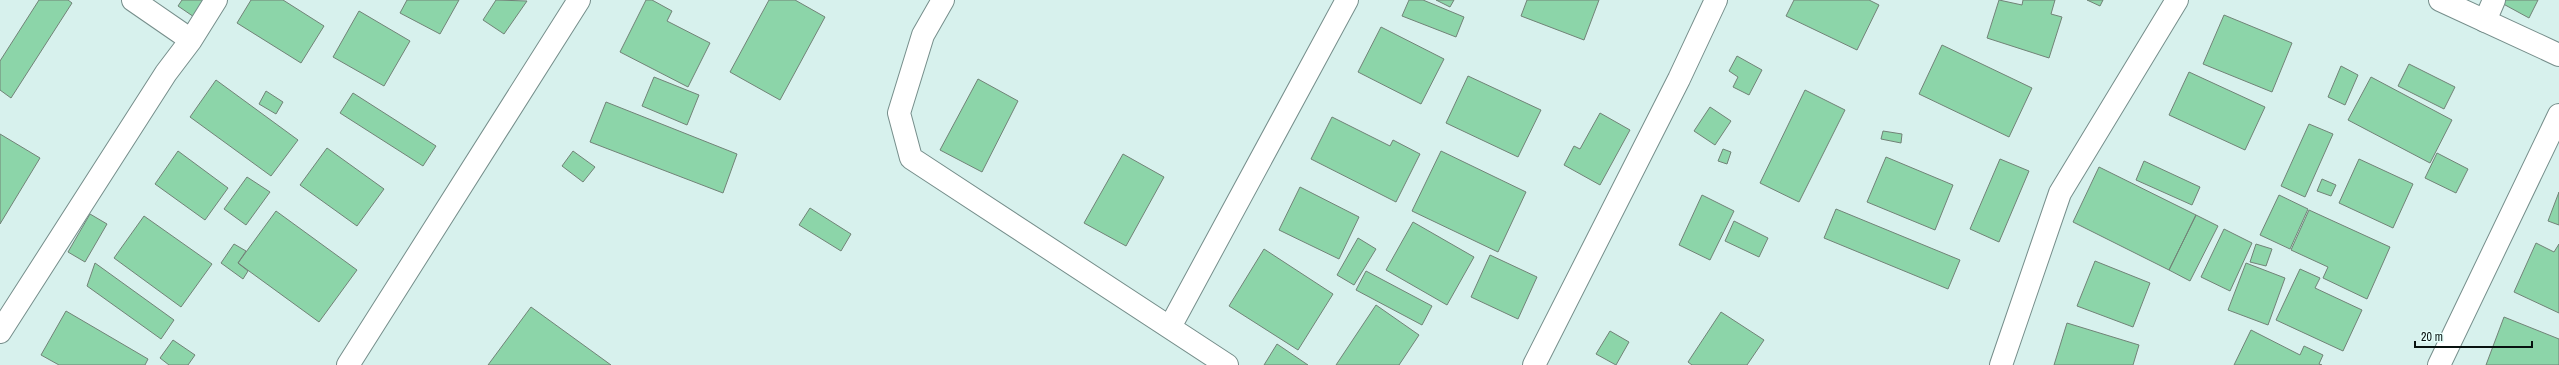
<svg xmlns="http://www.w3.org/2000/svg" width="2559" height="365" viewBox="0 0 2559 365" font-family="'Archivo Narrow',sans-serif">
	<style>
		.building { fill: #8cd5a9; stroke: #718377 }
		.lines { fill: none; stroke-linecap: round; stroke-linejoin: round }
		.minor-casing { stroke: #768e8b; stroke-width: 24 }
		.tertiary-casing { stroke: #768e8b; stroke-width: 24 }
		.minor { stroke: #fff; stroke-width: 22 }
		.tertiary { stroke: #fff; stroke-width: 22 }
	</style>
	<rect width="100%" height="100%" fill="#d7f1ed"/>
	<path class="building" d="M 39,0 L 68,0 L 72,3 L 11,98 L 0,90 L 0,61 Z
		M 182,0 L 208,0 L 197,19 L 178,6 Z
		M 251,0 L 283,0 L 324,26 L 301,63 L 237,23 Z
		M 407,0 L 459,0 L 440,34 L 400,13 Z
		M 496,0 L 527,1 L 504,34 L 483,20 Z
		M 646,0 L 652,0 L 672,11 L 667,21 L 710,43 L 688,87 L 620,52 Z
		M 769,0 L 795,0 L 825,17 L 780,100 L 730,72 Z
		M 1409,0 L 1423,0 L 1464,17 L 1456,37 L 1402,16 Z
		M 1436,0 L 1454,0 L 1450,7 Z
		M 1527,0 L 1599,0 L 1584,40 L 1521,16 Z
		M 1794,0 L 1869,0 L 1879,5 L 1857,50 L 1786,16 Z
		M 1999,0 L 2022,5 L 2023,0 L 2055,0 L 2051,14 L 2062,17 L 2049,58 L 1987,38 Z
		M 2087,0 L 2103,0 L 2100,6 Z
		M 2496,0 L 2538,0 L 2529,18 Z
		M 359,11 L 410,41 L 384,86 L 333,57 Z
		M 2224,15 L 2292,43 L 2272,92 L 2203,64 Z
		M 1381,27 L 1444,59 L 1421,104 L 1358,72 Z
		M 1942,45 L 2032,88 L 2009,137 L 1919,94 Z
		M 1737,56 L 1762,70 L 1749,95 L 1733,87 L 1738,77 L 1729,71 Z
		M 2409,64 L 2455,87 L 2444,109 L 2398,86 Z
		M 2341,66 L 2358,75 L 2345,105 L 2328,97 Z
		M 2189,72 L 2265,107 L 2245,150 L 2169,115 Z
		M 1468,76 L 1541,110 L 1518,157 L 1446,123 Z
		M 654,77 L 699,95 L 687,125 L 642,106 Z
		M 2371,77 L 2452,120 L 2430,163 L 2348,120 Z
		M 978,79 L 1018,101 L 982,172 L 940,150 Z
		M 216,80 L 298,140 L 271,176 L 190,117 Z
		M 1805,90 L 1845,110 L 1799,202 L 1760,183 Z
		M 266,91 L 283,102 L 276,114 L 259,104 Z
		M 353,93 L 436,146 L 423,166 L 340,113 Z
		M 606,102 L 737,154 L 723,193 L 590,142 Z
		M 1710,107 L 1731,121 L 1715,145 L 1694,131 Z
		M 1600,113 L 1630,130 L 1600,185 L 1564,165 L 1574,146 L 1580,149 Z
		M 1332,117 L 1390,146 L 1393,140 L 1420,154 L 1396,202 L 1311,159 Z
		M 2309,124 L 2333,134 L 2305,197 L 2281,186 Z
		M 1883,131 L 1902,134 L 1901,143 L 1881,139 Z
		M 0,134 L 40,158 L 0,224 Z
		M 327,148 L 384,189 L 357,226 L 300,185 Z
		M 1723,149 L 1731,152 L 1727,164 L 1718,161 Z
		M 178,151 L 228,188 L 205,220 L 155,184 Z
		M 573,151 L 595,167 L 583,182 L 562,166 Z
		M 1441,151 L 1526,192 L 1498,252 L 1412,211 Z
		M 2437,153 L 2468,169 L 2456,193 L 2425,178 Z
		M 1123,154 L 1164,177 L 1126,246 L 1084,223 Z
		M 1886,157 L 1953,185 L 1935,230 L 1867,202 Z
		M 2000,159 L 2029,171 L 1999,242 L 1970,229 Z
		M 2359,159 L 2413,184 L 2393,228 L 2339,203 Z
		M 2144,161 L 2200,187 L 2192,205 L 2136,180 Z
		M 2099,167 L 2196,215 L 2169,270 L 2073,222 Z
		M 247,177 L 270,192 L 246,225 L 224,209 Z
		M 2322,179 L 2336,185 L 2331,196 L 2317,191 Z
		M 1300,187 L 1359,217 L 1339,259 L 1279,230 Z
		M 2559,192 L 2559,225 L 2548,221 Z
		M 1702,195 L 1734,211 L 1710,260 L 1679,245 Z
		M 2279,195 L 2308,209 L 2290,249 L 2260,235 Z
		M 810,208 L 851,234 L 841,251 L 799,225 Z
		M 1836,209 L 1960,260 L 1948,289 L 1824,238 Z
		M 2309,210 L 2390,247 L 2367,299 L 2323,278 L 2328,267 L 2291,250 Z
		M 276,211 L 357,270 L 319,322 L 238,263 Z
		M 90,214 L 107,224 L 85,262 L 68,252 Z
		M 2196,215 L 2218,226 L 2190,281 L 2169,270 Z
		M 144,216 L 212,264 L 181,307 L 114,258 Z
		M 1734,221 L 1768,238 L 1759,257 L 1725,241 Z
		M 1413,222 L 1474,257 L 1447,305 L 1386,270 Z
		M 2224,229 L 2252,243 L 2230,291 L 2201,277 Z
		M 1358,238 L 1376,249 L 1354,285 L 1337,275 Z
		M 2536,243 L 2554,252 L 2559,244 L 2559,313 L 2514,292 Z
		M 234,244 L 246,251 L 238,263 L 248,271 L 243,279 L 221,263 Z
		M 2256,244 L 2272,249 L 2266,266 L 2250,262 Z
		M 1264,249 L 1333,294 L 1298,350 L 1229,306 Z
		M 1490,255 L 1537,277 L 1518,319 L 1471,297 Z
		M 2095,261 L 2150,283 L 2133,327 L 2077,306 Z
		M 95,263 L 174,320 L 161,339 L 87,286 Z
		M 2246,263 L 2285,278 L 2268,325 L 2228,310 Z
		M 2300,269 L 2320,278 L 2315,288 L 2362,310 L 2343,351 L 2276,320 Z
		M 1366,271 L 1432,306 L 1422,325 L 1356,290 Z
		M 1376,305 L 1419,335 L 1399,365 L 1336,365 Z
		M 531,307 L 611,365 L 488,365 Z
		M 66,311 L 148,359 L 145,365 L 59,365 L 41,355 Z
		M 1721,312 L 1764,340 L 1747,365 L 1692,365 L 1688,362 Z
		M 2504,317 L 2559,339 L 2559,365 L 2486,365 Z
		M 2067,323 L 2139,345 L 2133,365 L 2054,365 Z
		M 2251,330 L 2300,355 L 2304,346 L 2323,355 L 2319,364 L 2322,365 L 2234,365 Z
		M 1610,331 L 1629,342 L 1616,365 L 1596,354 Z
		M 173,340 L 195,355 L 188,365 L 169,365 L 160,358 Z
		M 1277,344 L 1308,365 L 1264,365 Z"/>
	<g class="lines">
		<g class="minor-casing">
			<path id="minor" d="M 133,0 L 191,40
				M 943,0 L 923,35 L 899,113 L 911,158 L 1227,365
				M 2485,21 L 2494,0
				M 1170,327 L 1347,0
				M 0,332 L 166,73 L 191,40 L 216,0
				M 348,365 L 579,0
				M 1534,365 L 1679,79 L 1716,0
				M 2001,365 L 2060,193 L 2177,0
				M 2439,365 L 2559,115"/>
		</g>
		<g class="tertiary-casing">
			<path id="tertiary" d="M 2440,0 L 2559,55"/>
		</g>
		<use href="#minor" class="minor"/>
		<use href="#tertiary" class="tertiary"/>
	</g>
	<path d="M2415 341v6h117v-6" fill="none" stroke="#081210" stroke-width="2"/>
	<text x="2421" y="341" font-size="12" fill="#081210" stroke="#e4fefa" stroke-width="3" paint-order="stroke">20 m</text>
</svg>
